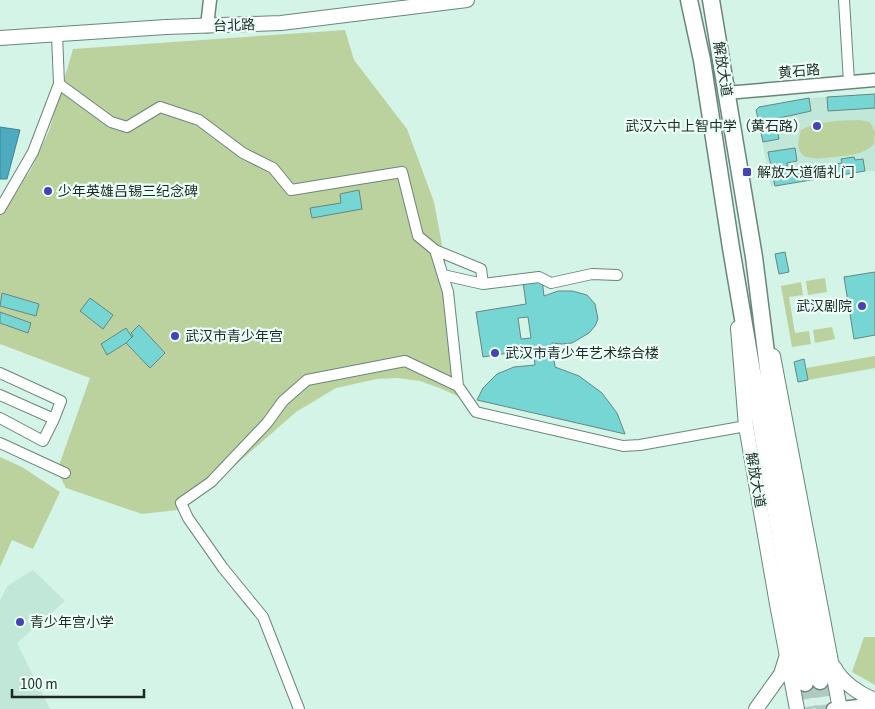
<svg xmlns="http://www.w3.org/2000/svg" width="875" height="709" viewBox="0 0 875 709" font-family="'Source Sans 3','Noto Sans SC',sans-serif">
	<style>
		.built { fill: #c0e7d8 }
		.green { fill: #bbd29e }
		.water { fill: #4eaabe; stroke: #3f8390 }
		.building { fill: #76d6d3; stroke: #668684; fill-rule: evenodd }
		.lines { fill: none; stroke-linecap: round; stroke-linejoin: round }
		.primary-tunnel { stroke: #afcbc1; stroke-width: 16; stroke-dasharray: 16 8; stroke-linecap: butt }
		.minor-casing { stroke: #69867b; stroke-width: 12 }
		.tertiary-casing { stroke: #69867b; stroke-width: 15 }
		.secondary-casing { stroke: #69867b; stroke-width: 16 }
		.primary-casing { stroke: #69867b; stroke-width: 19 }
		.minor { stroke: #fff; stroke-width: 10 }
		.tertiary { stroke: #fff; stroke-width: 12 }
		.secondary { stroke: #fff; stroke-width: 14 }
		.primary { stroke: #fff; stroke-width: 16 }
		.poi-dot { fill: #4941b7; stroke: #ebfef7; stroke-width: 2 }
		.labels { text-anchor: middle; stroke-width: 4.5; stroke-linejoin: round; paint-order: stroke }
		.street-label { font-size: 14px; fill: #1d2924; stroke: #ebfef7 }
		.poi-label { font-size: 14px; fill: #1d2924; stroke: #ebfef7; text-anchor: start }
	</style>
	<rect width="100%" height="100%" fill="#d4f4e8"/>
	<path class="built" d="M 875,94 L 875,171 L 865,171 L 771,186 L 756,110 L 759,107 L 809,98 Z
		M 33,570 L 65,601 L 17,643 L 50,709 L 0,709 L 0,601 L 7,586 Z"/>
	<path class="green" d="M 345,30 L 354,60 L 407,129 L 434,202 L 450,288 L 464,399 L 442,389 L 420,381 L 397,378 L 377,379 L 336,388 L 296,412 L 193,502 L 177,510 L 142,514 L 66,488 L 57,471 L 90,378 L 0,344 L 0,206 L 5,203 L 30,171 L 49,131 L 73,49 Z
		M 860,120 L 870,122 L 875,132 L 874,144 C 863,155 850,155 834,157 C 811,160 791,161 801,130 C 818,120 840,121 860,120 Z
		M 825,278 L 827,292 L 808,295 L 806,281 Z
		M 801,282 L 803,295 L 789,297 L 795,333 L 809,331 L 811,344 L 792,347 L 781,286 Z
		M 832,327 L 835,339 L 815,343 L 813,330 Z
		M 875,356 L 875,368 L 808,380 L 806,368 Z
		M 0,457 L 22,467 L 60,492 L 33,549 L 12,540 L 0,567 Z
		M 864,637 L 875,637 L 875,685 L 852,672 Z"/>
	<path class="water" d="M 0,127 L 20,130 L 7,179 L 0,179 Z"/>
	<path class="building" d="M 875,94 L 875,108 L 828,111 L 827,97 Z
		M 809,98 L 811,111 L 775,119 L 779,139 L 763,142 L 756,110 L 759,107 Z
		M 795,148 L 797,161 L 787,163 L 788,171 L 842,163 L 841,159 L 854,157 L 855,160 L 863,159 L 865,171 L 775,186 L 768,152 Z
		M 359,190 L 362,209 L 312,218 L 310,208 L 341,203 L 340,194 Z
		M 785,252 L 789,272 L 779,274 L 775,254 Z
		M 875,272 L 875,335 L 854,339 L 844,277 Z
		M 542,279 L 544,296 L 558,291 L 572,291 L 587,295 L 595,304 L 598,319 L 595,326 L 589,333 L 572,343 L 562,344 L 552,343 L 555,367 L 579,376 L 602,393 L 617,413 L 625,434 L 477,400 L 483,388 L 497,374 L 514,367 L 535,365 L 533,349 L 483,357 L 476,312 L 526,304 L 523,282 ZM 528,317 L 531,338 L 521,339 L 518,318 Z
		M 2,293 L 39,304 L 36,316 L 0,306 Z
		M 90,298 L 113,315 L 103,329 L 80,311 Z
		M 0,312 L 31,323 L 28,333 L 0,323 Z
		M 139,325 L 165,353 L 150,368 L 126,343 L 133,336 L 131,333 Z
		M 126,328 L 132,337 L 126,343 L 107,355 L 101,344 Z
		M 804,359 L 808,380 L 798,382 L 794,362 Z"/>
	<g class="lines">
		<path class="primary-tunnel" d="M 820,681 L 824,709
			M 805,683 L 810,709"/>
		<g class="minor-casing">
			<path id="minor" d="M 844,0 L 849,82
				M 59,84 L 111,122 L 127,127 L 160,107 L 199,120 L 243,153 L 273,168 L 291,190 L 402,172 L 418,236 L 435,250 L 481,269 L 483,284 L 539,277 L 551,283 L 592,274 L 617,275
				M 0,209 L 33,152 L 59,84 L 57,34
				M 435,250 L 448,292 L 458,386
				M 443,275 L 483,284
				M 0,373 L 61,401 L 54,419 L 0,395
				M 0,418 L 43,441 L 54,419
				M 0,443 L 65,473
				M 299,709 L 263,617 L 223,568 L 188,518 L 181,503 L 211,482 L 267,423 L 283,401 L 307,380 L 405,361 L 458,386 L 476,412 L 623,446 L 640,445 L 746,426"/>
		</g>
		<g class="tertiary-casing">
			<path id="tertiary" d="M 207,26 L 210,0
				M 726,93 L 875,80
				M 833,709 L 875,704"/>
		</g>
		<g class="secondary-casing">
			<path id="secondary" d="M 0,38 L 166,27 L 281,23 L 467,0
				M 738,328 L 746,426 L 777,604 L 797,709
				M 773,356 L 840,709
				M 834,667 C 842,682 859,694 875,700
				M 756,709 L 781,674 L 786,658"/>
		</g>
		<g class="primary-casing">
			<path id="primary" d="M 689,0 L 702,60 L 731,248 L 805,683
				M 711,0 L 754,257 L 781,472 L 820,681"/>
		</g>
		<use href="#minor" class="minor"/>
		<use href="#tertiary" class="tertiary"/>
		<use href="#secondary" class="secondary"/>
		<use href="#primary" class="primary"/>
	</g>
	<g class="poi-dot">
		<circle cx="817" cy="126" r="5"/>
		<rect x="742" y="167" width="10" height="10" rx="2.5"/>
		<circle cx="48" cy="191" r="5"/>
		<circle cx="862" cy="306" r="5"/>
		<circle cx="175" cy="336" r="5"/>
		<circle cx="495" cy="353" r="5"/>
		<circle cx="20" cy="622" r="5"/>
	</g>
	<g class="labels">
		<g class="street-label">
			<text transform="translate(234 25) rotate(-2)" y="5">台北路</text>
			<text transform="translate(723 69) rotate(81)" y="5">解放大道</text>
			<text transform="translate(799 71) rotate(-5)" y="5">黄石路</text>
			<text transform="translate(756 480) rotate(80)" y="5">解放大道</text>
		</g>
		<g class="poi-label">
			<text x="807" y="131" text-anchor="end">武汉六中上智中学（黄石路）</text>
			<text x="757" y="177">解放大道循礼门</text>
			<text x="58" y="196">少年英雄吕锡三纪念碑</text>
			<text x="852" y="311" text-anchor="end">武汉剧院</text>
			<text x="185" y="341">武汉市青少年宫</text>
			<text x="505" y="358">武汉市青少年艺术综合楼</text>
			<text x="30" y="627">青少年宫小学</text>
		</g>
	</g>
	<path d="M12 689v8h132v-8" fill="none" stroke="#1d2924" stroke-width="2.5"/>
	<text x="20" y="689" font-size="15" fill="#1d2924" stroke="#ebfef7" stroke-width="4" paint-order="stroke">100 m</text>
</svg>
